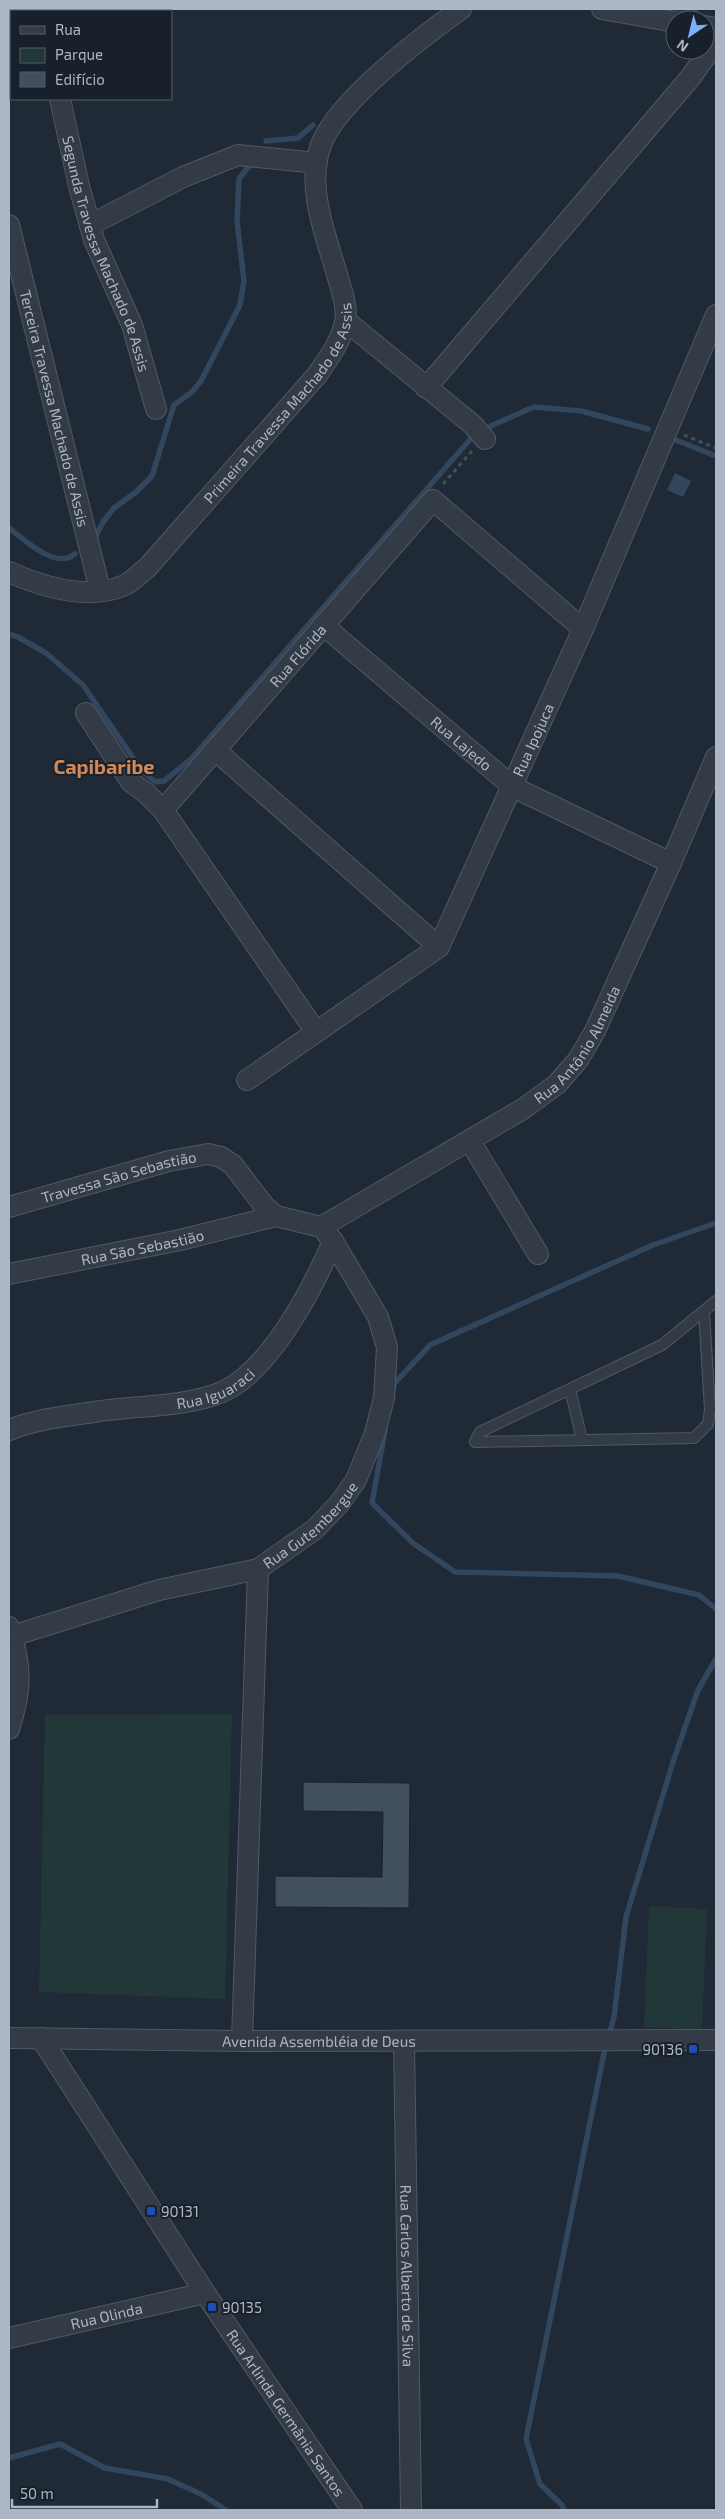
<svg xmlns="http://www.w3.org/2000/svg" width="725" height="2519" viewBox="0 0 725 2519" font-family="'Exo 2',sans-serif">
  <rect width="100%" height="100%" fill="#1f2a36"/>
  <path fill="#223738" d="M232,1714l-7,285 -186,-7 6,-277z
    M649,1906l58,3 -5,121 -58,-3z"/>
  <path fill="#32465e" d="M675,473l16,8 -8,16 -16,-7z"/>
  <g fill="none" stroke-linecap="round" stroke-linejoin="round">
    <path stroke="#32465e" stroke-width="5.5" d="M266,141l32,-3 15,-13
      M671,438l45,18
      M9,528c16,12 46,42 66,26
      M95,538l8,-16 11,-14 22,-16 16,-16 22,-71 18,-13 9,-11 39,-76 4,-24 -7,-60 2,-42 10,-13
      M9,634l9,3 28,16 37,32 59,86 13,11 9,-1 27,-22 283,-324 21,-11 39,-17 47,4 67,18
      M393,1391l1,-7 36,-39 223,-100 63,-22
      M385,1431l-13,72 41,40 42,29 163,4 81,19 17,14
      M9,2458l51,-14 45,24 63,11 33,15 25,16
      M564,2510l-2,-5 -22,-21 -14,-45 78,-386 10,-36 12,-100 47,-155 25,-72 18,-31"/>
  </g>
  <path fill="#424f5e" stroke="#1a222d" d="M303,1782l107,1 -1,125 -134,-1v-31l107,1 1,-65 -80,-1z"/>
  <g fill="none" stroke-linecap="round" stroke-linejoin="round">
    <g stroke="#505965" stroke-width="12">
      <path id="service" d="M704,1312l6,97 -2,15 -14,14 -219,4 5,-10 182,-87 54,-44
        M570,1389l12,51"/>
    </g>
    <g stroke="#505965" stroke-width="22">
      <g id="minor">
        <path d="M602,9l73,13"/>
        <path d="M89,11l3,-2"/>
        <path d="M684,20l2,-11"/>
        <path d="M705,26l11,2"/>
        <path d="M9,82l2,-2"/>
        <path id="s1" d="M60,99l19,87 15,54 38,85 24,84"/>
        <path id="s2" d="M9,225l91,365"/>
        <path d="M90,225l93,-48 55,-22 79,8"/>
        <path d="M346,321l127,104 12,14"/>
        <path d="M426,388l264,-310 26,-36"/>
        <path id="s3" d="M9,572c34,15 80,29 116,13 8,-4 15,-12 22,-17l170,-193c11,-16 24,-33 28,-53 3,-13 -3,-31 -7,-44 -11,-40 -33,-91 -17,-133 16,-44 102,-109 140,-136"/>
        <path id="s4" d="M323,625l190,162 158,76"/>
        <path d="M86,713l45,69 15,11 17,17 153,222"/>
        <path d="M215,750l224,197"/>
        <path id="s5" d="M163,810l270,-310 150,129"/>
        <path id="s6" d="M247,1080l192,-133 144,-318 133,-314"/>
        <path d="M470,1141l68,113"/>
        <path id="s7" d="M9,1207l160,-46 39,-7 13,3 12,8 32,42 11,9 45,11"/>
        <path id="s8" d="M321,1227l202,-118 34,-25 21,-24 17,-29 76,-168 45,-106"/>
        <path id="s9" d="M9,1274l171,-34 96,-24"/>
        <path id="s10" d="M9,1430c27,-11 57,-14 85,-18 42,-7 89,-4 128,-20 48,-21 91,-104 111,-151l-6,-7"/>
        <path d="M9,1627c13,40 13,62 0,102"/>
        <path id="s11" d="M12,1636l147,-46 99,-21 56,-39 25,-26 17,-24 19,-47 9,-35 3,-51 -9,-30 -45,-76"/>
        <path id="s12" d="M9,2038l233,3 474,-1"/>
        <path id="s13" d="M41,2038l164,255 147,217"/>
        <path d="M242,2041l16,-472"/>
        <path id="s14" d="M404,2041l7,469"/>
        <path id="s15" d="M9,2338l196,-45"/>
      </g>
    </g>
    <path stroke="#3e5354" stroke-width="3" stroke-dasharray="4 4" stroke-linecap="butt" d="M684,435l32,13
      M443,484l29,-33"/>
    <use href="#service" stroke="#323b46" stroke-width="10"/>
    <use href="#minor" stroke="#323b46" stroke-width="20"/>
  </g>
  <g fill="#1a4fb4" stroke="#18202b" stroke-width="2">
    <rect x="688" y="2044" width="10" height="10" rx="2.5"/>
    <rect x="146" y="2206" width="10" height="10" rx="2.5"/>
    <rect x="207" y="2302" width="10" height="10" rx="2.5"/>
  </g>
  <g text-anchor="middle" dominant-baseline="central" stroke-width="4" stroke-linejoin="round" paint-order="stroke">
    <g font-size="15" fill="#acb6c4" stroke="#18202b">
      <text stroke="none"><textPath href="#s1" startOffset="162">Segunda Travessa Machado de Assis</textPath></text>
      <text stroke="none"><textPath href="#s3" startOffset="361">Primeira Travessa Machado de Assis</textPath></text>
      <text stroke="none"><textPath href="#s2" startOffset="189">Terceira Travessa Machado de Assis</textPath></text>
      <text stroke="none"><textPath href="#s5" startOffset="205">Rua Flórida</textPath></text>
      <text stroke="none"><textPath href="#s6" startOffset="461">Rua Ipojuca</textPath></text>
      <text stroke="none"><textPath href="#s4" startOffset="182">Rua Lajedo</textPath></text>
      <text stroke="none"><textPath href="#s8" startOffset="320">Rua Antônio Almeida</textPath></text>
      <text stroke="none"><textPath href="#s7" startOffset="114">Travessa São Sebastião</textPath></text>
      <text stroke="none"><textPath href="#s9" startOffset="136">Rua São Sebastião</textPath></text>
      <text stroke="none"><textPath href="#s10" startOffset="212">Rua Iguaraci</textPath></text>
      <text stroke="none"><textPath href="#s11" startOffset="324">Rua Gutembergue</textPath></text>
      <text stroke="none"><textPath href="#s12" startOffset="310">Avenida Assembléia de Deus</textPath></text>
      <text stroke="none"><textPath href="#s14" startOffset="235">Rua Carlos Alberto de Silva</textPath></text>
      <text stroke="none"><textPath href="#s15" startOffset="100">Rua Olinda</textPath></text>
      <text stroke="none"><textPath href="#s13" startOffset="448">Rua Arlinda Germânia Santos</textPath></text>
    </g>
    <g font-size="15" fill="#acb6c4" stroke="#18202b" text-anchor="start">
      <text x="683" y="2049" text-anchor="end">90136</text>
      <text x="161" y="2211">90131</text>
      <text x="222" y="2307">90135</text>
    </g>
    <g font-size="20" font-weight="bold" fill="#d38857" stroke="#18202b">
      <text x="104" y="766">Capibaribe</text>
    </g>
  </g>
  <rect width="725" height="2519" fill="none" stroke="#acb6c4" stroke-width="20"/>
  <rect x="10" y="10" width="162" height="90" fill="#18202b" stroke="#535c68"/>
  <rect x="20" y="26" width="25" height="8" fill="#323b46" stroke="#535c68"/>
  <text x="55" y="35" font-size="15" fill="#acb6c4">Rua</text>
  <rect x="20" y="48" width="25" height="15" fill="#223738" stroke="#535c68"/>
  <text x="55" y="60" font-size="15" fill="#acb6c4">Parque</text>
  <rect x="20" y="72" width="25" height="15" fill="#424f5e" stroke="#535c68"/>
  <text x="55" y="85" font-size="15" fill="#acb6c4">Edifício</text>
  <g transform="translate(690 35) rotate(215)"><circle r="24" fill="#18202b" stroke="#535c68"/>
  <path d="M0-4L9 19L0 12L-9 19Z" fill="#7cb1f8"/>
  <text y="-8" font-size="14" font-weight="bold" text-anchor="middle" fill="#acb6c4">N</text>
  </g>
  <path d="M12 2499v8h145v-8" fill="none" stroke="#acb6c4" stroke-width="2.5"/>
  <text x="20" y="2499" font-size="15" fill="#acb6c4" stroke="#18202b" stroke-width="4" paint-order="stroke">50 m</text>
</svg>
